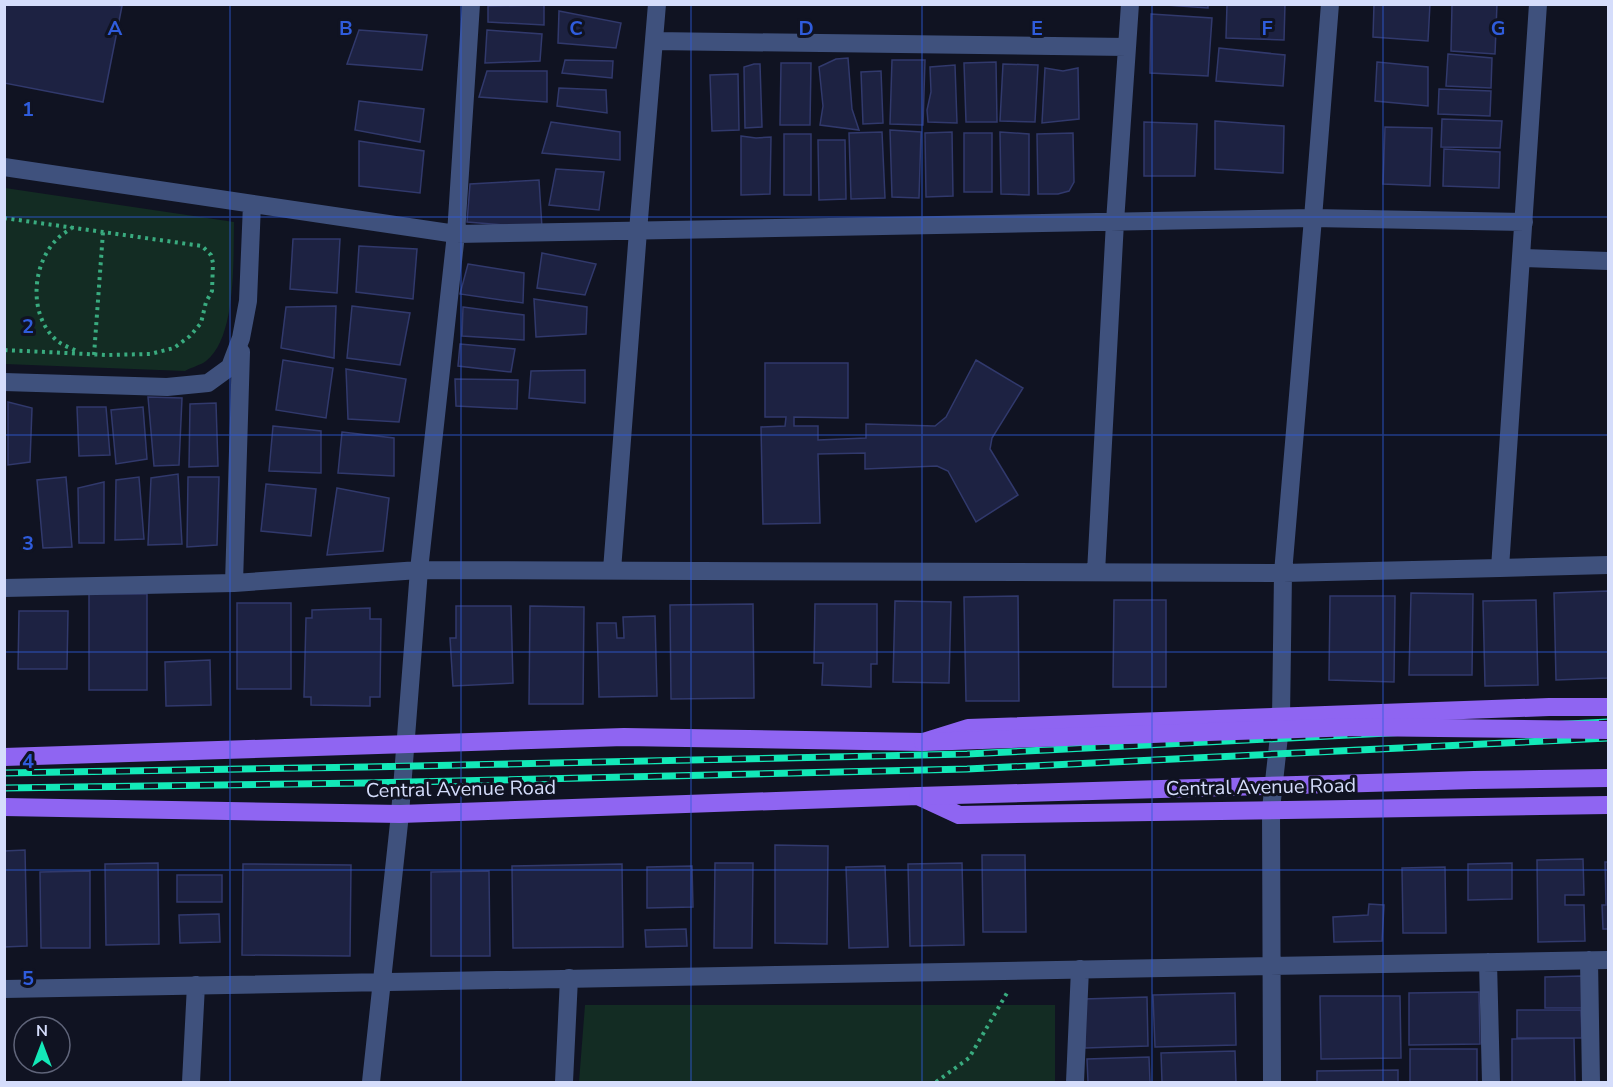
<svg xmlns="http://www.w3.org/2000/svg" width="1613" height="1087" viewBox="0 0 1613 1087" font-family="'Nunito Sans',sans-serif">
  <rect width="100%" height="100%" fill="#101322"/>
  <path fill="#132c23" d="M5,188l229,34c-1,36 3,115 -28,139 -5,4 -14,6 -21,10l-180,-7z
    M585,1005h470v77h-476z"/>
  <path fill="#1d2242" stroke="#31396c" stroke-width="1.5" d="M4,4h109l9,2 -19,96 -99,-19z
    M1151,4h57v4z
    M1227,4h58l-1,36 -58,-2z
    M1374,4h56l-2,37 -55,-4z
    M1452,4h45l-2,50 -44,-3z
    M544,5v20l-56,-3v-16z
    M559,11l62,12 -5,25 -58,-5z
    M1151,14l61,4 -4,58 -58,-3z
    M359,30l68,5 -5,35 -75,-6z
    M487,30l55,4 -2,27 -55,2z
    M1219,48l66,7 -2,31 -67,-5z
    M1448,54l44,4 -1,30 -45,-2z
    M848,58l4,51 7,21 -39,-5 3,-19 -4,-39 17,-8z
    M565,60l48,1 -1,17 -50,-5z
    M892,60h33l-2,65 -33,-1z
    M996,62l1,60h-31l-2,-59z
    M1377,62l51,5v39l-53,-5z
    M781,63h30l-1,62h-30z
    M754,64h6l2,63 -17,1 -1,-61z
    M1003,64l35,1 -3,57 -35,-1z
    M955,65l2,58 -29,-1 -1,-12 4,-18 -1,-25z
    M1045,68l18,3 15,-3 1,51 -37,4z
    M487,71h60v31l-68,-5z
    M881,71l2,52 -20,1 -2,-52z
    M738,74l1,56 -27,1 -2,-56z
    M559,88l47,2 1,23 -50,-7z
    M1439,89l52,2 -1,25 -52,-2z
    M359,101l65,8 -4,33 -65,-12z
    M1442,119l60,2 -2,27 -59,-1z
    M1215,121l69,5 -1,47 -68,-4z
    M551,122l69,10v28l-78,-7z
    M1144,122l53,2 -2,52h-51z
    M1385,127l47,1 -2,58 -47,-2z
    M890,130l31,2 -2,66 -27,-1z
    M882,132l3,66 -34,1 -2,-66z
    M952,132l1,64 -27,1 -1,-64z
    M1000,132l29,2v61l-28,-1z
    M964,133h28v59h-28z
    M1073,133l1,49 -5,9 -11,3h-20l-1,-60z
    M784,134h27v61h-27z
    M741,136l15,2 15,-1 -1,57 -29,1z
    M818,140h27l1,59 -27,1z
    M359,141l65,10 -4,42 -61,-7z
    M1444,149l56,3 -1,36 -56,-2z
    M556,169l48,3 -5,38 -50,-5z
    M539,180l3,48 -75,-6 3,-38z
    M293,239h47l-3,54 -47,-4z
    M359,246l58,3 -4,50 -57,-7z
    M542,253l54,11 -11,31 -48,-7z
    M468,264l56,9 -1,30 -63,-9z
    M534,299l53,8 -1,27 -50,3z
    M336,306l-2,52 -53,-10 5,-41z
    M352,306l58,7 -10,52 -53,-7z
    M463,307l61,8v25l-62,-4z
    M460,344l55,5 -4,23 -53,-6z
    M283,360l50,8 -7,50 -50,-8z
    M976,360l47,28 -31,50 -2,11 28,46 -42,27 -28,-51 -11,-5 -72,3v-16l-47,1 2,69 -57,1 -2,-97 24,-1 1,-9h-21v-54h83v55l-54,-1v9h24v14l48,-2v-14l69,2 11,-9z
    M346,369l60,10 -7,43 -51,-3z
    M585,370v33l-56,-5 2,-27z
    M455,379l63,1 -1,29 -61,-3z
    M148,397l34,1 -3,67 -25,1z
    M8,402l24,6 -2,54 -22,3z
    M216,403l2,63 -29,1 1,-63z
    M77,407h29l4,48 -31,1z
    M143,407l4,52 -31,5 -5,-54z
    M273,426l48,5v42l-52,-2z
    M342,432l52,6v38l-56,-3z
    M178,474l4,70 -34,1 3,-67z
    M66,477l6,70 -29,1 -6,-68z
    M139,477l5,62 -29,1 1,-60z
    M188,477h31l-2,68 -30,2z
    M104,482v61h-25l-1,-55z
    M266,484l50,5 -5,47 -50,-5z
    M337,488l52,10 -6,53 -56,4z
    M1608,591v87l-52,2 -2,-87z
    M1411,593l62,1 -1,81h-63z
    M89,594h58v96h-58z
    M1018,596l1,105h-53l-2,-104z
    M1330,596h65l-1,86 -65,-2z
    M1114,600h52v87h-53z
    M1536,600l2,85 -53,1 -2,-85z
    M895,601l56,1 -2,81 -56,-1z
    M237,603h54v86h-54z
    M753,604l1,94 -83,1 -1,-94z
    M815,604h62v60h-6v23l-49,-2 1,-22h-9z
    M456,606h55l2,77 -60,3 -3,-48h6z
    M530,606l54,1 -1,97h-54z
    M370,608v11h11l-1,78h-10v9l-59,-1v-8h-7l2,-79h6v-8z
    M19,611h49l-1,58h-49z
    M655,616l2,80 -58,1 -2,-74h19l1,15h7l-1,-21z
    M210,660l1,45 -45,1 -1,-44z
    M775,845l53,1 -1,98 -52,-1z
    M25,850l2,96 -23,1v-96z
    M982,855h43l1,77h-43z
    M1583,859l1,36h-19v10h19l1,36 -47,1 -1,-82z
    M1605,862h3v67h-5l-1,-24h4z
    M158,863l1,81 -53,1 -1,-81z
    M715,863h38l-1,85h-38z
    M962,863l2,82 -54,1 -2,-82z
    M1512,863v36l-44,1v-36z
    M243,864l108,1 -1,91 -108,-1z
    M622,864l1,83 -110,1 -1,-82z
    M692,866l1,41 -46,1v-41z
    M885,866l3,81 -39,1 -3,-81z
    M1445,867l1,66h-43l-1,-65z
    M90,871v77h-49l-1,-76z
    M489,871l1,85h-59v-84z
    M177,875h45v27h-45z
    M1369,904l15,1 -2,36 -48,1 -1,-25 35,-2z
    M219,914l1,28 -40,1 -1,-28z
    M686,929l1,17 -41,1 -1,-17z
    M1582,976l1,32h-38v-31z
    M1479,992l1,52 -71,1v-52z
    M1235,993l1,52 -81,2 -2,-52z
    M1320,996h80l1,62 -80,1z
    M1147,997l1,49 -63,2 -1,-49z
    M1517,1010h64l1,28h-65z
    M1574,1038l1,44h-63v-43z
    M1410,1049h67v33h-67z
    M1235,1051l1,31h-74l-1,-29z
    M1149,1057l1,25h-62l-1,-23z
    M1398,1070v12h-81v-11z"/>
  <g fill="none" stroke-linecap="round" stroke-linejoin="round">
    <path stroke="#39ab7f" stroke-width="4" stroke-dasharray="3 4.5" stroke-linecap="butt" d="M4,218l198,28 9,9 2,8 -1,28 -6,11 -5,21 -11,13 -16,12 -24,6 -43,1 -103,-5
      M73,227c-5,4 -11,7 -15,11 -26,25 -30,75 -3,101 6,6 16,9 24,13
      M94,355l9,-123
      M936,1082l33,-24 38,-65"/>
    <path stroke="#3f517d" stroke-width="18" d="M471,4l-15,230 857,-16 17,-214
      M654,41l473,6
      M4,167l452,67 -37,336 -19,244 -29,268
      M1521,258l87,3
      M4,382l163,5 41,-4 22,-16 11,-29 7,-37 4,-97
      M1500,568l108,-3
      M612,570l26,-339 19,-227
      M1096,572l19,-350 15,-218
      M234,583l7,-231
      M4,588l230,-5 185,-13 864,3 217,-5 38,-564
      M1589,960l2,122
      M1488,962l3,120
      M4,989l1604,-29
      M191,1082l5,-97
      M564,1082l5,-104
      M1075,1082l5,-113
      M1272,1082l-1,-273 10,-91 2,-145 30,-355 211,4"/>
    <path stroke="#8f65f2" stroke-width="18" d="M4,757l620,-20 299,5 45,-14 581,-21h59
      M4,807l396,7 518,-18 41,19 649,-10"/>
    <g stroke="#13e9b8" stroke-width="7">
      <path id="rail" d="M4,773l362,-6 601,-13 641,-32
        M4,788l362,-5 601,-14 641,-31"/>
    </g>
    <use href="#rail" stroke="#101322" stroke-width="4.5" stroke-dasharray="14" stroke-linecap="butt"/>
    <path stroke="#8f65f2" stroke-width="18" d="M923,742l431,-15 254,3
      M918,796l556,-16 134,-2"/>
  </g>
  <path fill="none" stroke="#2f5cdc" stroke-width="1.5" stroke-opacity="0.55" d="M230,4v1078M461,4v1078M691,4v1078M922,4v1078M1152,4v1078M1383,4v1078M4,217h1604M4,435h1604M4,652h1604M4,870h1604"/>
  <g text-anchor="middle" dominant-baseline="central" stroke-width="6" stroke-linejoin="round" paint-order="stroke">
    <g font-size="20" fill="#d5ddfb" stroke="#101322">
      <text transform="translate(1261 787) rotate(-1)">Central Avenue Road</text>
      <text transform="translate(461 789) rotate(-1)">Central Avenue Road</text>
    </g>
  </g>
  <g font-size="20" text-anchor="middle" font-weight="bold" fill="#2f5cdc" stroke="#101322" stroke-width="6" stroke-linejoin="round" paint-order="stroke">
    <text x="115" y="35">A</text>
    <text x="346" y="35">B</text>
    <text x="576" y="35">C</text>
    <text x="806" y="35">D</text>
    <text x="1037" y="35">E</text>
    <text x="1267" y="35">F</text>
    <text x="1498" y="35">G</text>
    <text x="28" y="116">1</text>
    <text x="28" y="333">2</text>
    <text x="28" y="550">3</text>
    <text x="28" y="768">4</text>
    <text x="28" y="985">5</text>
  </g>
  <rect width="1613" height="1087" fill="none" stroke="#d5ddfb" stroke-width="12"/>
  <g transform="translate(42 1045)"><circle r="28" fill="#101322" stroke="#5f6479" stroke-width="1.5"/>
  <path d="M0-4.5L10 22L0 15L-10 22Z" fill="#13e9b8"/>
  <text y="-9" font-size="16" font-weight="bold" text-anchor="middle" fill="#d5ddfb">N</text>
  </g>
</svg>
